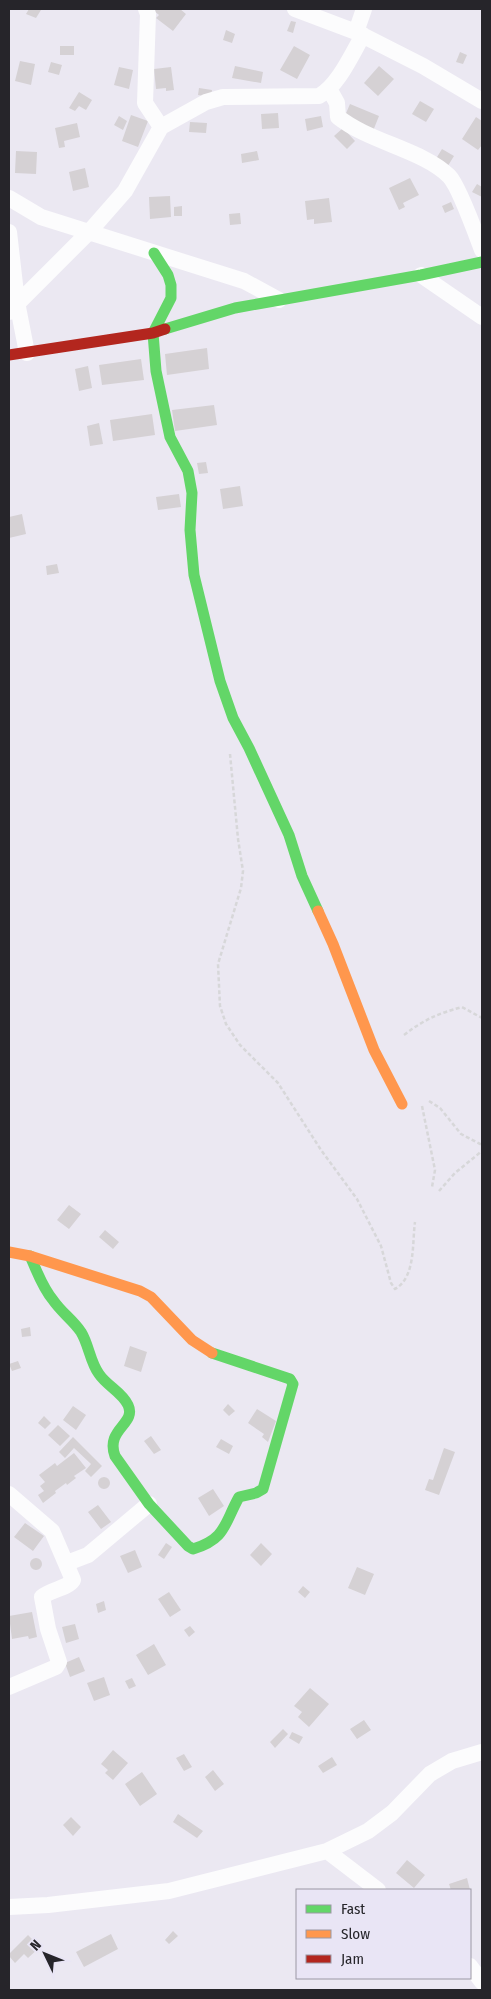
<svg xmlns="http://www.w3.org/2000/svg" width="491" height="1999" viewBox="0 0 491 1999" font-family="'Fira Sans Condensed',sans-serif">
  <rect width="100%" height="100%" fill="#ebe8f2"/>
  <path fill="#d5d1d4" d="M29,9l12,1 -5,8 -10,-4z
    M154,9h26l6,5 -13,17 -17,-13 3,-3 -6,-5z
    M291,21l5,1 -3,11 -6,-2z
    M226,30l9,4 -3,9 -9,-3z
    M60,46h14v9h-14z
    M294,46l16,9 -13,24 -17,-9z
    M460,52l7,3 -4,9 -7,-2z
    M20,61l15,3 -4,21 -16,-4z
    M51,62l11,3 -3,10 -11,-3z
    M235,66l28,6 -2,11 -29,-5z
    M379,66l15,13 -16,17 -14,-13z
    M119,67l14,3 -4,19 -15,-4z
    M171,67l3,23 -8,1v-3l-10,1 -2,-20z
    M199,88l13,2 -1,7 -13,-2z
    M79,92l13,8 -6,10 -7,-4 -4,5 -6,-3z
    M420,101l14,8 -8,13 -14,-8z
    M350,104l29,12 -6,15 -29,-13z
    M278,113l1,15 -17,1 -1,-15z
    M131,115l17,6 -10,26 -16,-6z
    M119,116l8,5 -4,9 -9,-5z
    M321,116l2,11 -16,4 -2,-12z
    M476,117l6,4v24l-4,5 -16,-11z
    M190,122l17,1 -1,10 -17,-1z
    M77,123l3,14 -16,4 1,6 -6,1 -4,-20z
    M343,128l12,13 -8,8 -13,-13z
    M442,149l12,7 -8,13 -12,-7z
    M16,151l21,1 -1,22 -21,-1z
    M257,151l2,9 -17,3 -1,-9z
    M85,168l4,19 -16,4 -4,-19z
    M410,178l9,17 -16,8 2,4 -6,3 -10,-22z
    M477,184l5,3v10l-10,-5z
    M170,196l1,21 -21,2 -1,-22z
    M329,198l3,24 -18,2v-5l-7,1 -2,-19z
    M451,202l3,7 -9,4 -3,-7z
    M182,206v10h-8v-9z
    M240,213l1,11 -11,1 -1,-11z
    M207,348l2,21 -42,6 -2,-21z
    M141,359l3,21 -42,5 -3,-20z
    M88,366l4,22 -13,3 -4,-22z
    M214,405l3,20 -42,6 -3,-21z
    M152,414l3,21 -42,6 -3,-21z
    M99,423l4,21 -13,2 -3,-20z
    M206,462l2,11 -9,1 -2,-11z
    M240,486l3,20 -20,3 -3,-20z
    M179,494l2,13 -23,3 -2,-13z
    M22,514l4,20 -17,4v-21z
    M57,564l2,9 -12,2 -1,-9z
    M69,1205l12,9 -12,15 -12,-9z
    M105,1230l14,12 -6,7 -14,-12z
    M30,1327l1,9 -9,1 -1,-8z
    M130,1346l17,6 -6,20 -17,-6z
    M18,1361l3,7 -9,3 -3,-7z
    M228,1404l7,7 -6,5 -6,-6z
    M73,1406l13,9 -10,15 -13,-10z
    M257,1409l19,12 -8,21 -6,-5 2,-3 -16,-11z
    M44,1416l7,7 -6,6 -7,-6z
    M58,1425l12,11 -10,10 -12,-11z
    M151,1436l10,14 -7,4 -10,-13z
    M73,1437l29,29 -11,11 -6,-6 6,-7 -17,-16 -9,10 -6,-6z
    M221,1439l12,7 -4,8 -13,-7z
    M444,1448l11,4 -16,43 -14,-5 4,-11 4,1z
    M74,1453l12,15 -12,8 2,2 -9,7 -1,-2 -11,8 1,2 -13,10 -5,-8 6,-4 -4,-5 5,-4 -6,-7 16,-12 2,3z
    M98 1483a6 6 0 1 1 12 0a6 6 0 1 1-12 0Z
    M213,1489l11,17 -15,10 -11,-18z
    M98,1505l13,17 -10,7 -13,-17z
    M25,1523l19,13 -11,15 -19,-14z
    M166,1543l6,4 -8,12 -6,-4z
    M261,1543l11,11 -11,12 -11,-11z
    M135,1550l7,17 -14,6 -8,-17z
    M30 1564a6 6 0 1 1 12 0a6 6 0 1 1-12 0Z
    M357,1567l17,7 -9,21 -17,-7z
    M303,1586l7,6 -5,6 -7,-6z
    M169,1592l12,18 -11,7 -12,-18z
    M104,1601l2,9 -8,3 -2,-9z
    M32,1612l5,25 -8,2 -1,-3 -16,3 -3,-23z
    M75,1624l4,15 -13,4 -4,-16z
    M190,1626l5,6 -6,5 -5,-7z
    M154,1644l12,21 -18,10 -12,-20z
    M79,1657l6,14 -15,6 -5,-14z
    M104,1677l6,18 -16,6 -7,-18z
    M132,1678l4,8 -7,3 -4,-8z
    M310,1688l19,16 -20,23 -11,-10 4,-5 -8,-6z
    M364,1720l7,10 -14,9 -7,-10z
    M283,1729l5,5 -13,14 -5,-6z
    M292,1732l11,5 -4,7 -10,-6z
    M113,1750l15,13 -15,17 -8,-7 3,-3 -7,-6z
    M184,1754l8,13 -8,4 -8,-13z
    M332,1757l5,8 -14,8 -5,-7z
    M213,1770l11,14 -9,7 -10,-14z
    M142,1772l15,22 -17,12 -15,-22z
    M178,1814l25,17 -6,7 -24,-16z
    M71,1817l10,10 -8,9 -10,-11z
    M407,1860l18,15 -11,13 -18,-15z
    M467,1878l3,12h-19l-2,-6z
    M173,1931l5,5 -9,8 -4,-4z
    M111,1934l7,15 -34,18 -8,-15z
    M28,1935l12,12 -12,11 -4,-4 -9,9 -6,-7v-2z"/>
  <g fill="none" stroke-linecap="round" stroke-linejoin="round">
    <path stroke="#d7d7d9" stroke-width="2.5" stroke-dasharray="4 2.5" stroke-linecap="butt" d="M230,754l8,85 5,32 -2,17 -23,76 2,42 6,18 14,21 38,38 43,67 36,49 24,47 10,37 4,6c21,-12 17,-46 20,-67
      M404,1035c21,-16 33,-21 58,-28l20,11
      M429,1101l11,7 21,26 21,11
      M422,1106l13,64 -3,17
      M439,1191l16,-18 27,-22"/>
    <path stroke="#fcfcfd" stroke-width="16" d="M146,9l2,5 -3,89 16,24
      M295,9l61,23 67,34 59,35
      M356,32l8,-23
      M327,92l5,2 5,9 1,14c31,25 85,33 111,59 10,10 27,58 33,74
      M9,198l32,19 203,64 35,19
      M9,232l8,70 10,51
      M421,275l61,42
      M9,312l80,-80 36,-41 36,-64 45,-25 17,-5 96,-1c19,-10 33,-42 44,-61
      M9,1494l43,37 21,49c-6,9 -22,9 -31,17l6,32 11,33 -3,5 -47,20
      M67,1563l21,-8 61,-51
      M327,1851l51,39
      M9,1907l39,-2 121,-14 158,-40 41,-20 24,-18 38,-39 22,-13 30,-9
      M470,1966l12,16"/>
    <path stroke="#63d668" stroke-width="11" d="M154,253l14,22 3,10v13l-18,35 3,38 14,66 18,34 4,22 -2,37 4,45 26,106 13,37 16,30 40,87 13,41 16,35
      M165,329l70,-21 186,-33 61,-13
      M30,1256c7,15 12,31 23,44 8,12 20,20 28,32 8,13 9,30 18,42 8,12 23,18 29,31 9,19 -23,24 -13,51l34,48 39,42 5,3c33,-10 31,-25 46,-52l17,-4 7,-4 30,-105 -3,-5 -78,-26"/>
    <path stroke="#ff974d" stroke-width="11" d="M318,911l15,33 41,106 28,54
      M9,1252l21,4 110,35 11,6 41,43 20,13"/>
    <path stroke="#b3261e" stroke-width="11" d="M9,355l144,-22 12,-4"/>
  </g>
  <rect width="491" height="1999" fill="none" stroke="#26252a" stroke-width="20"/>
  <rect x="296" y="1889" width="175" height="90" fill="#e9e5f5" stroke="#9b98a4"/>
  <rect x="306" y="1905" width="25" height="8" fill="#63d668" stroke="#9b98a4"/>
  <text x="341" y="1914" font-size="15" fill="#26252a">Fast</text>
  <rect x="306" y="1930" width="25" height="8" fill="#ff974d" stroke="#9b98a4"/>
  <text x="341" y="1939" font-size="15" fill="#26252a">Slow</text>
  <rect x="306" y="1955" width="25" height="8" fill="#b3261e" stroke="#9b98a4"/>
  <text x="341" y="1964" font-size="15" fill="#26252a">Jam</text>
  <g transform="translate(45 1954) rotate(313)" stroke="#e9e5f5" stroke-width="4" paint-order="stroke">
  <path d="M0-4L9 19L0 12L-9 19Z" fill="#26252a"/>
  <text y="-8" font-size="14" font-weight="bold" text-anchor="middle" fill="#26252a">N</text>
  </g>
</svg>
